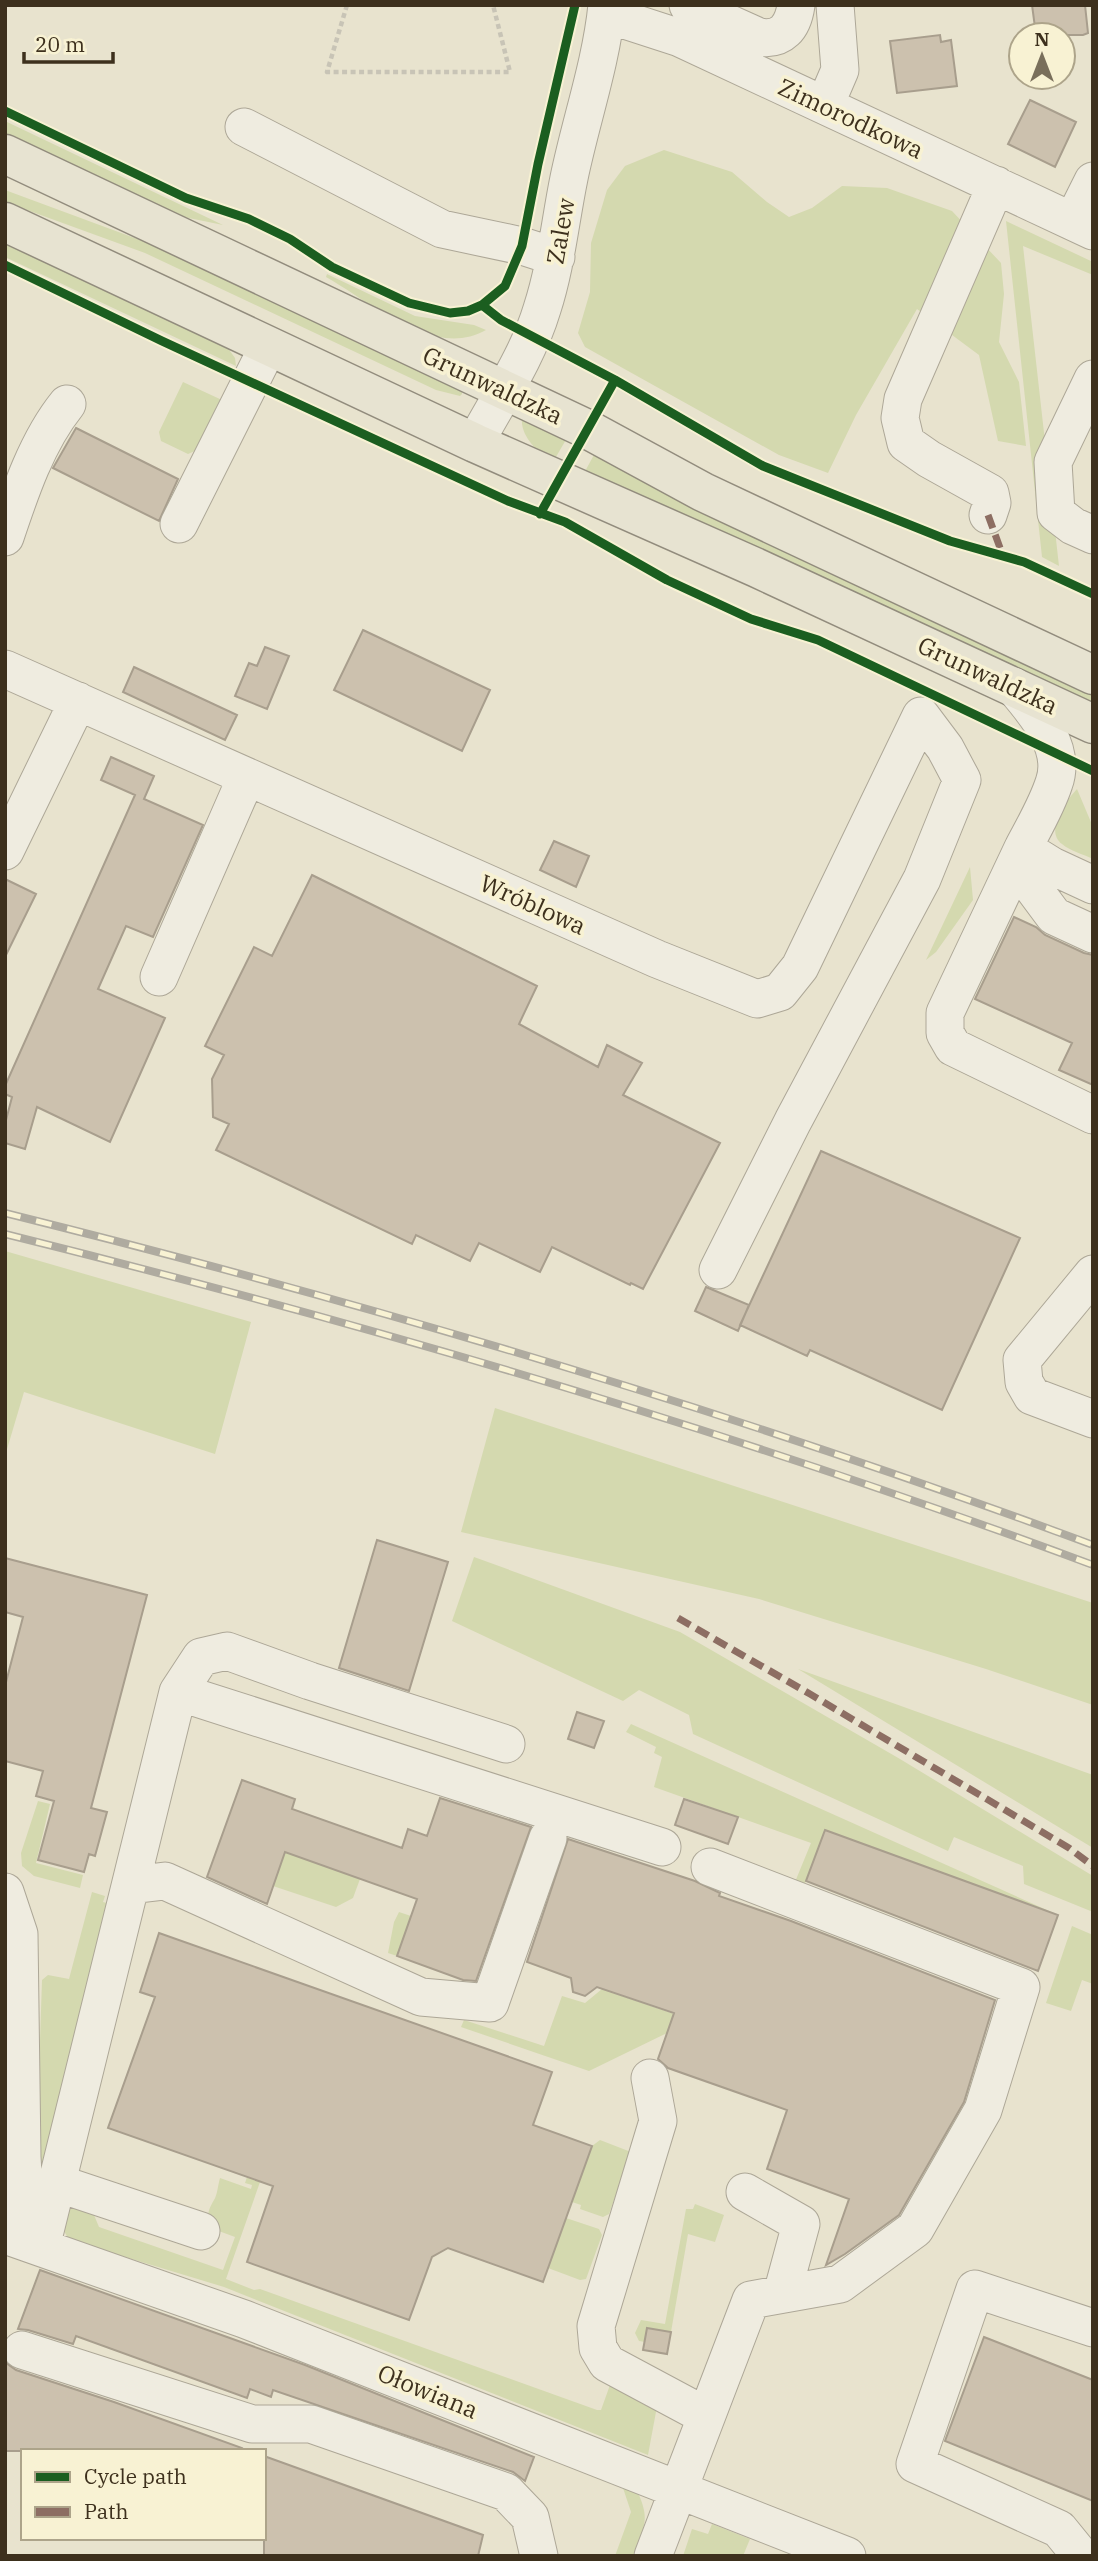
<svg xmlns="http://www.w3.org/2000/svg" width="1098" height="2561" viewBox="0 0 1098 2561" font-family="'IBM Plex Serif',serif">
  <rect width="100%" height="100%" fill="#e8e3ce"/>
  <path fill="#d4d9af" d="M5,121l218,104 -49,-10 -17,-7 -152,-73z
    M664,150l68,22 35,30 22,15 23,-9 30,-22 45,2 65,23 49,52 3,31 -5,48 20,40 7,64 -28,-5 -19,-86 -62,-46 -61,106 -28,58 -49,-18 -194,-108 -7,-14 12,-41 1,-49 16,-53 18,-24z
    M5,190l154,57 303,143v4l-2,2 -24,-6 -291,-137 -140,-51z
    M1006,221l87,41v13l-70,-29 36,320 -17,-9z
    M5,241l220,103 10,14 1,8 -231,-109z
    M327,274l88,42 59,9 12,5c-53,30 -115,-28 -160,-53z
    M183,382l39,18 -25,50 -9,4 -27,-13 -2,-9z
    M522,418l45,20 -14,24c-15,-9 -33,-26 -31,-44z
    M595,453l498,240v12l-510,-230z
    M1077,789l16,38v32c-10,-5 -23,-8 -31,-15 -18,-14 4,-43 15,-55z
    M970,867l3,33 -37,52 -10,8z
    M5,1251l246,71 -36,132 -191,-62 -19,64z
    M495,1408l598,195v102l-107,-36 -227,-70 -298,-67z
    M474,1557l206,75 220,127 193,117v36l-69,-28 -1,-18 -69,-29 -6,14 -255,-117 -4,-19 -50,-25 -16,11 -171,-80z
    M798,1669l295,106v73z
    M631,1724l427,191 -233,-85 -21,56 -9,-4 16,-39 -157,-56 8,-30 -8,-4 2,-6 -30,-15z
    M38,1801l12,3 -14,59 47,12 -3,13 -46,-12 -12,-10 -1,-13z
    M278,1849l82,30 -7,19 -17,9 -63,-21z
    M92,1892l13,4 -2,6 11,3 -69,277 -9,-20 6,-182 6,-5 21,4z
    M399,1912l12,4 -14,40 -9,-3 6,-31z
    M1072,1926l21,9v49l-11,-4 -11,31 -25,-8z
    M602,1989l72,25 -7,19 -78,38 -128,-44 3,-7 80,26 18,-50 23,7z
    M600,2140l31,12 -22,62 -6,3 -23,-8 1,-4 -9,-3 20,-56z
    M247,2177l13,5 -34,97 28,11 6,-1 337,121h4l9,-25 48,16 -10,54 -424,-168 -155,-47 -6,-11 5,-27 21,1 10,24 124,43 12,-33 -27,-10c-1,-12 0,-17 6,-27 3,-4 4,-15 6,-22l31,11 1,-4 -7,-2z
    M695,2204l29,11 -9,27 -27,-8 -17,98 -24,-4 -2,14 -6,-1 -4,-8 6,-13 24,4 21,-115h7z
    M566,2218l33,11 3,6 -16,44 -6,1 -32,-12z
    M622,2485l16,8c13,28 5,35 -5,63h-18l16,-44z
    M712,2524l38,15 -7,17h-60l9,-27 16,5z"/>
  <path fill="#ccc1ae" stroke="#a89e8d" stroke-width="2" d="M1032,5h53l3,28 -5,2h-47z
    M940,35l1,7 10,-2 6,46 -60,7 -7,-52z
    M1030,100l46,22 -21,45 -47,-23z
    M76,428l102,51 -19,42 -106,-53z
    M363,630l127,60 -28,61 -128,-61z
    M265,647l24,9 -22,53 -32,-13 14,-33 8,3z
    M134,667l103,48 -12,25 -102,-48z
    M111,757l43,19 -10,23 59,26 -50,112 -27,-11 -28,63 67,29 -55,124 -73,-35 -12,42 -20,-6v-19l7,-27 -7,-3v-8l130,-291 -34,-15z
    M554,841l35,15 -13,31 -36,-17z
    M312,875l225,111 -18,38 79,43 9,-22 35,18 -19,32 97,48 -77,146 -12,-6 -1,2 -78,-38 -12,25 -61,-29 -9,18 -54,-26 -4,9 -196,-94 13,-26 -16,-7 -1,-38 12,-24 -19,-9 49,-99 18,9z
    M5,879l31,15 -31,63z
    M1014,917l22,10 9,8 39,18 9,2v130l-34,-15 13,-27 -97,-44z
    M821,1151l199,87 -78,172 -132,-60 -3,6 -67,-31z
    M706,1287l43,18 -11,26 -43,-20z
    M377,1540l71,22 -39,129 -70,-23z
    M5,1558l142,37 -56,213 16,4 -12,44 -6,-2 -5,18 -46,-12 16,-59 -18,-5 7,-25 -38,-10v-75l18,-69 -18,-5z
    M577,1712l27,9 -10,27 -26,-9z
    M242,1780l53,19 -3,10 110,39 6,-19 19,7 13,-38 91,29 -55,154 -13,-1 -66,-24 20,-57 -132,-47 -18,52 -60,-27z
    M684,1799l54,18 -10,27 -53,-19z
    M825,1830l233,85 -20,56 -232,-90z
    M568,1839l127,42 25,12 -1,3 72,25 204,79 -31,102 -65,113 -54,39 -19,11 23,-66 -82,-30 20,-59 -119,-42 -10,-9 16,-46 -77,-26 -12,9 -12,-4 -2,-14 -44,-16z
    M159,1933l393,139 -19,53 59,21 -49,136 -95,-34 -16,9 -23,63 -162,-58 26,-76 -165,-58 47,-131 -15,-5z
    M40,2270l265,95 229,92 -9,24 -12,-9 -240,-82 -2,7 -21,-8 -3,9 -171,-62 -3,8 -45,-14 -10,-1z
    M647,2328l24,4 -4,22 -24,-4z
    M984,2337l109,43v121l-148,-60z
    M6,2363l10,7 98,32 128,46 -1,3h-236z
    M264,2456l219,79 -5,21h-214z"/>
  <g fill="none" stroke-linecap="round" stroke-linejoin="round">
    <g stroke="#ada797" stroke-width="39">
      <path id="minor" d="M688,5l71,32c23,4 34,-10 37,-32
        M606,14l74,24 413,193
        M825,105l15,-35 -5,-65
        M244,127l198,102 80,17 34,11
        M1073,221l20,-40
        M1093,379l-40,83 3,51 17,13 20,9
        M475,443c23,-43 53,-87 67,-134 14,-43 18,-87 27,-131 12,-58 32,-114 38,-173
        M988,515l4,-12 -2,-10 -61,-34 -23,-16 -6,-25 3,-19 93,-214
        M179,524l89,-177
        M5,537c15,-45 32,-96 62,-133
        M5,669l652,290 100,40 23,-7 20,-25 121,-251 24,32 17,32 -40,99 -129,242 -75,149
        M1013,686c21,25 54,61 41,97 -7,22 -20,44 -31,65l29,18 41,19
        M1023,848l-78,165v20l8,14 140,68
        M1023,848l8,37 23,31 39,18
        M5,851l73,-150
        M159,977l87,-199
        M1093,1274l-71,86 2,22 8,14 61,23
        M178,1692l23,-35 26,-6 83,30 196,63
        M131,1885l34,-4 256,116 69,6 58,-165
        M5,1892l14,42 3,223 5,85
        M650,2078l8,43 -62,205 2,22 9,15 99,53
        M57,2183l144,48
        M745,2192l56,32 -19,70
        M5,2235l239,84 603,237
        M41,2247l137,-555 484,155
        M22,2350l230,74h59l195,68 24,25 9,39
        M653,2556l98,-256 89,-16 75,-55 68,-119 38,-123 -311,-120
        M1081,2556l-22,-27 -144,-65 60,-175 118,39"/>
    </g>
    <g stroke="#928c7d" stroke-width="41">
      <path id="major" d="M5,154l582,275 116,63 390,183
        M5,222l470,221 282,125 336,156"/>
    </g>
    <path stroke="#c8c4b6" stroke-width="4.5" stroke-dasharray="5 3.5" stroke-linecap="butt" d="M347,5l-20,67h183l-17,-67"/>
    <use href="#minor" stroke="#efece0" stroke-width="37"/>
    <use href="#major" stroke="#e7e3d1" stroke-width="38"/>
    <g stroke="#afaba0" stroke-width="8">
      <path id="rail" d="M5,1213c368,91 732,200 1088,332
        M5,1234c368,91 733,199 1088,331"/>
    </g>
    <use href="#rail" stroke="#f8f2d3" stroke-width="5" stroke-dasharray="16" stroke-linecap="butt"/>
    <path stroke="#8d6e63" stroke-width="7" stroke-dasharray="14 7" stroke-linecap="butt" d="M988,515l15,41
      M678,1618l132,76 259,154 24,18"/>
    <g stroke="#f8f2d3" stroke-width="13">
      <path id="cycleway" d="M5,111l181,87 63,21 41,20 42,28 77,36 41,10 18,-2 14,-6
        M5,265l157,76 346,160 57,21 102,58 84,39 67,21 275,131
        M615,380l148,86 187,75 74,21 69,32
        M540,514l75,-134 -114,-60 -19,-15 23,-19 17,-40 16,-82 37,-159"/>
    </g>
    <use href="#cycleway" stroke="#1b5e20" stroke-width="9"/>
  </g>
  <g text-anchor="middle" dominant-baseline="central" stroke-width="7" stroke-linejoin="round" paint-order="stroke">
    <g font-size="24" fill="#3d301d" stroke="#f8f2d3">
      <text transform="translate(851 118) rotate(25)">Zimorodkowa</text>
      <text transform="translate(560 231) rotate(-80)">Zalew</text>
      <text transform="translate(493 385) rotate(25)">Grunwaldzka</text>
      <text transform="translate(988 675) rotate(25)">Grunwaldzka</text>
      <text transform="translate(533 904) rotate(24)">Wróblowa</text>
      <text transform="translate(428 2391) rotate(22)">Ołowiana</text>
    </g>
  </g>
  <rect width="1098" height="2561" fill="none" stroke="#3d301d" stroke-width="14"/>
  <rect x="21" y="2449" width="245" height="91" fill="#f8f2d3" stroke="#ada48a" stroke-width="2"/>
  <rect x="35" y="2472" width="35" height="10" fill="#1b5e20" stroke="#ada48a" stroke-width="2"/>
  <text x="84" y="2484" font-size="21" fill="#3d301d">Cycle path</text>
  <rect x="35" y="2507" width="35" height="10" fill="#8d6e63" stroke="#ada48a" stroke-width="2"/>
  <text x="84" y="2519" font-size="21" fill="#3d301d">Path</text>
  <g transform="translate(1042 56)"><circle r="33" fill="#f8f2d3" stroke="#ada48a" stroke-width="2"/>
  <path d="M0-5L12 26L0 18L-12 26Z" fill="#796f5b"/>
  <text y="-10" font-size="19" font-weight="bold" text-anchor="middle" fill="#3d301d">N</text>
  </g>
  <path d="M24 52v10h89v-10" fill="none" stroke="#3d301d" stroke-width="3.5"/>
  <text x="35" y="52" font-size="21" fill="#3d301d" stroke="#f8f2d3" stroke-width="5" paint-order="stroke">20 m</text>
</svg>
